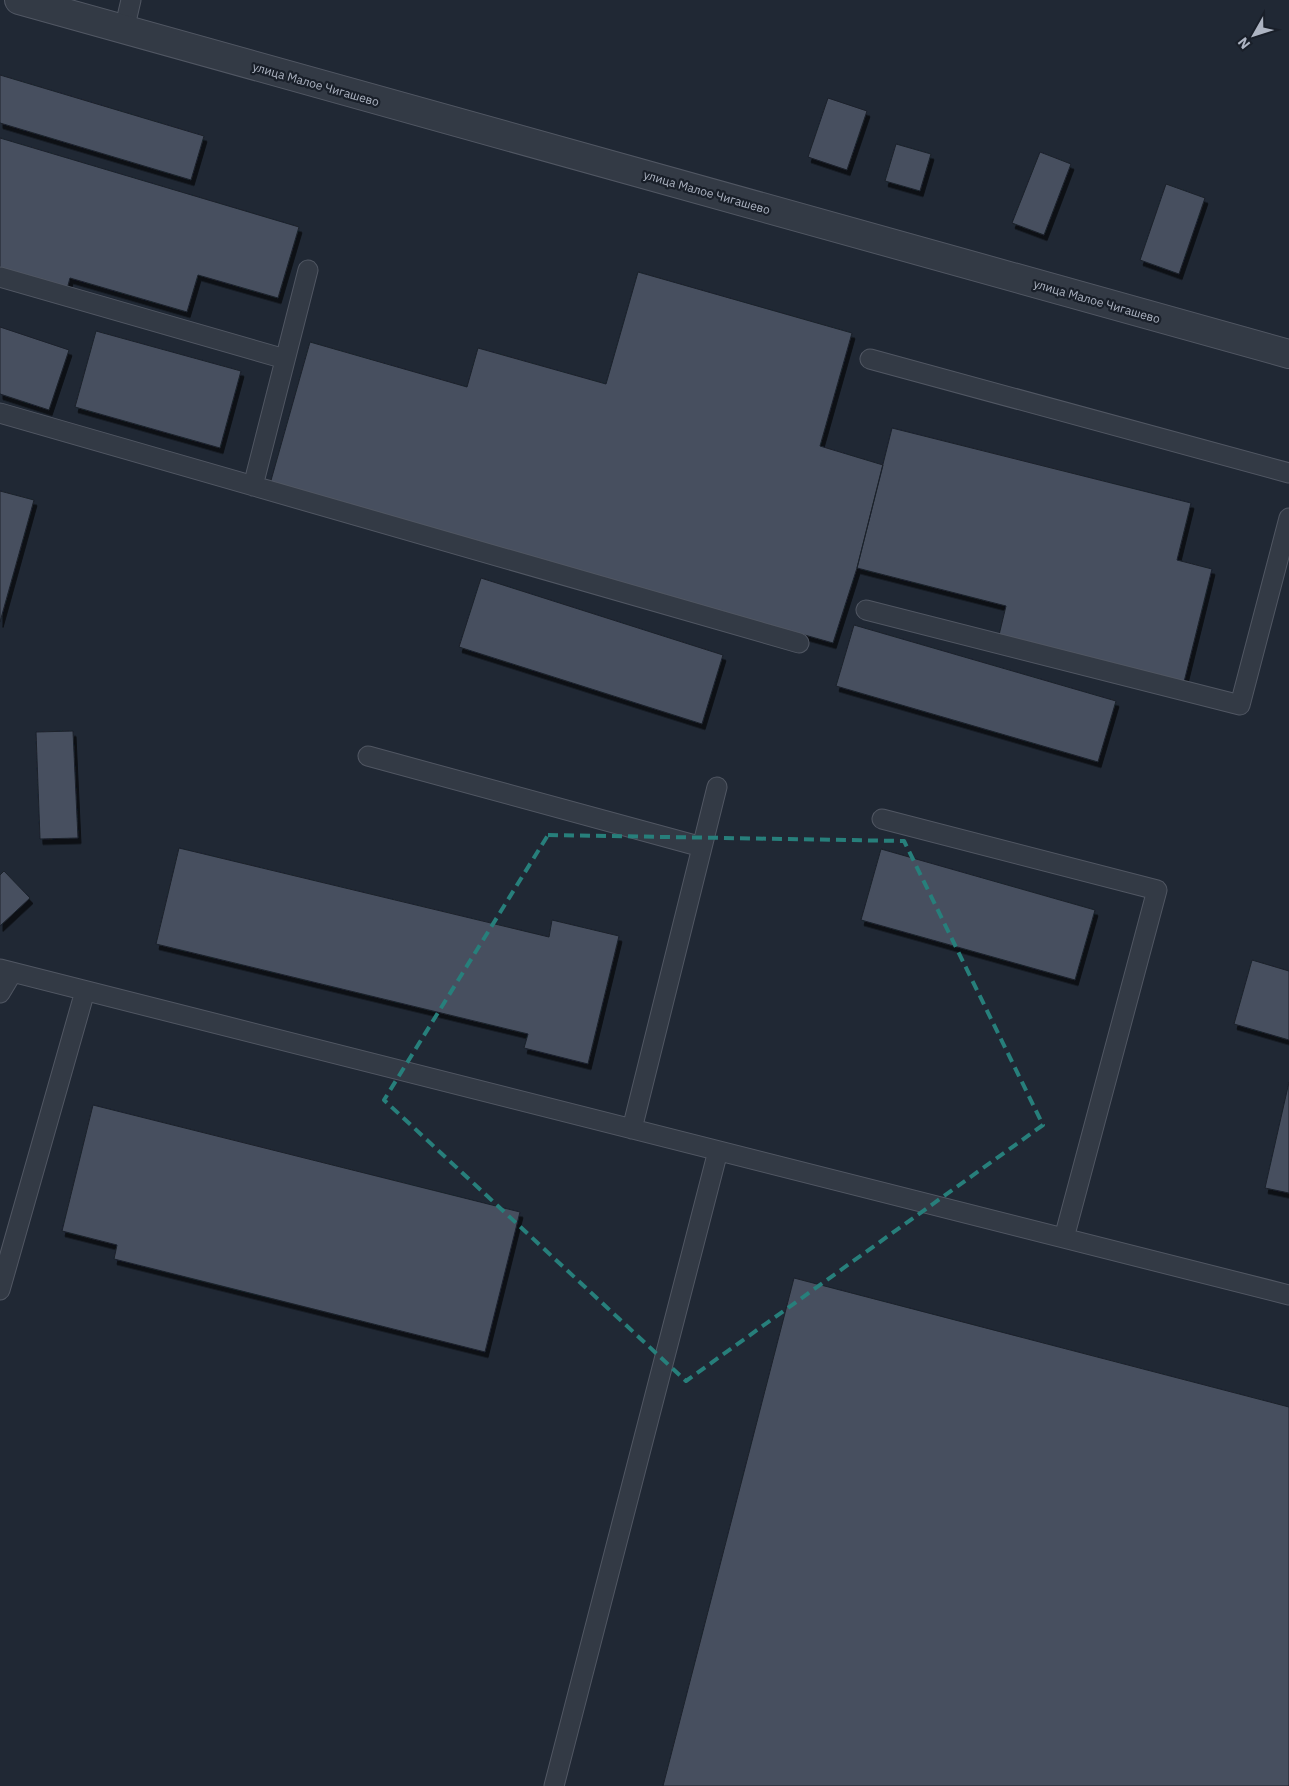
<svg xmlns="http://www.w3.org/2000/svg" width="1289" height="1786" viewBox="0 0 1289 1786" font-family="'IBM Plex Sans',sans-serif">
  <defs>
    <filter id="shadow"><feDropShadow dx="3" dy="5.5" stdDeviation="0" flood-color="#0009"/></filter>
  </defs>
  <rect width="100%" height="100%" fill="#202834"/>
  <path fill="#464f5e" stroke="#1b212b" filter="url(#shadow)" d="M0,75l204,61 -13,44 -191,-57z
    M828,98l39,13 -20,59 -39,-13z
    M0,138l299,89 -21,71 -80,-23 -11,37 -117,-34 -3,11 -67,-19z
    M896,144l35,10 -11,37 -35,-10z
    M1040,152l31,12 -27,71 -32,-12z
    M1166,184l39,14 -26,76 -39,-14z
    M638,272l214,61 -32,113 63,19 -26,103 -24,75 -563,-159 40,-142 157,45 11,-39 128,36z
    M0,327l69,23 -20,60 -49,-16z
    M96,331l145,40 -21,77 -145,-41z
    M892,428l299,75 -14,57 35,9 -28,113 -185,-47 7,-29 -149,-38z
    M0,491l34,9 -34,122z
    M481,578l242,77 -21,69 -243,-77z
    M854,625l262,76 -18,61 -262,-76z
    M73,731l5,107 -38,1 -4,-107z
    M179,848l370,89 3,-17 67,16 -31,128 -64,-16 4,-14 -372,-90z
    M881,849l214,61 -20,70 -214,-60z
    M4,871l26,27 -30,28v-51z
    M1252,960l37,11v69l-55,-16z
    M1289,1082v111l-24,-5z
    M93,1105l427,107 -35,140 -371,-93 3,-14 -55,-14z
    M794,1278l495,129v379h-626z"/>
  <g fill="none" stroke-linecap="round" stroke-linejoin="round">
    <g stroke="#515763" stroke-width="21">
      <path id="lane" d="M124,30l7,-30
        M0,277l285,82
        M870,359l419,114
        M0,413l799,230
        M253,486l55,-216
        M866,610l374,95 49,-187
        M368,756l334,91
        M882,819l275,71 -93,348
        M0,969l1289,326
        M0,993l12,-20
        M632,1129l85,-342
        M0,1290l85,-299
        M554,1786l164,-635"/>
    </g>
    <g stroke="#515763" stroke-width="30">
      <path id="street" d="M19,0l1270,354"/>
    </g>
    <use href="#lane" stroke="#333a45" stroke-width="19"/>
    <use href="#street" stroke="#333a45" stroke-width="28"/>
  </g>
  <path fill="none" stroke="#277f7b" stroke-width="4" stroke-dasharray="10 6" stroke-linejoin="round" d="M548,835l356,6 139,284 -357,256 -302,-281z"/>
  <g text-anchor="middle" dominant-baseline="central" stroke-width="4.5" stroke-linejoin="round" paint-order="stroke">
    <g font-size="12" fill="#adb4c2" stroke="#191f29">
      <text transform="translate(316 84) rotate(16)">улица Малое Чигашево</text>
      <text transform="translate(707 192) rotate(16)">улица Малое Чигашево</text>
      <text transform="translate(1097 301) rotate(16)">улица Малое Чигашево</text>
    </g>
  </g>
  <g transform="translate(1254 35) rotate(231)" stroke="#191f29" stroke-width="4" paint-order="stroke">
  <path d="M0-4L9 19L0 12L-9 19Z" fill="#adb4c2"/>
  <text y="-8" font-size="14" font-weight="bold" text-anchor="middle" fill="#adb4c2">N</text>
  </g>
</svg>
